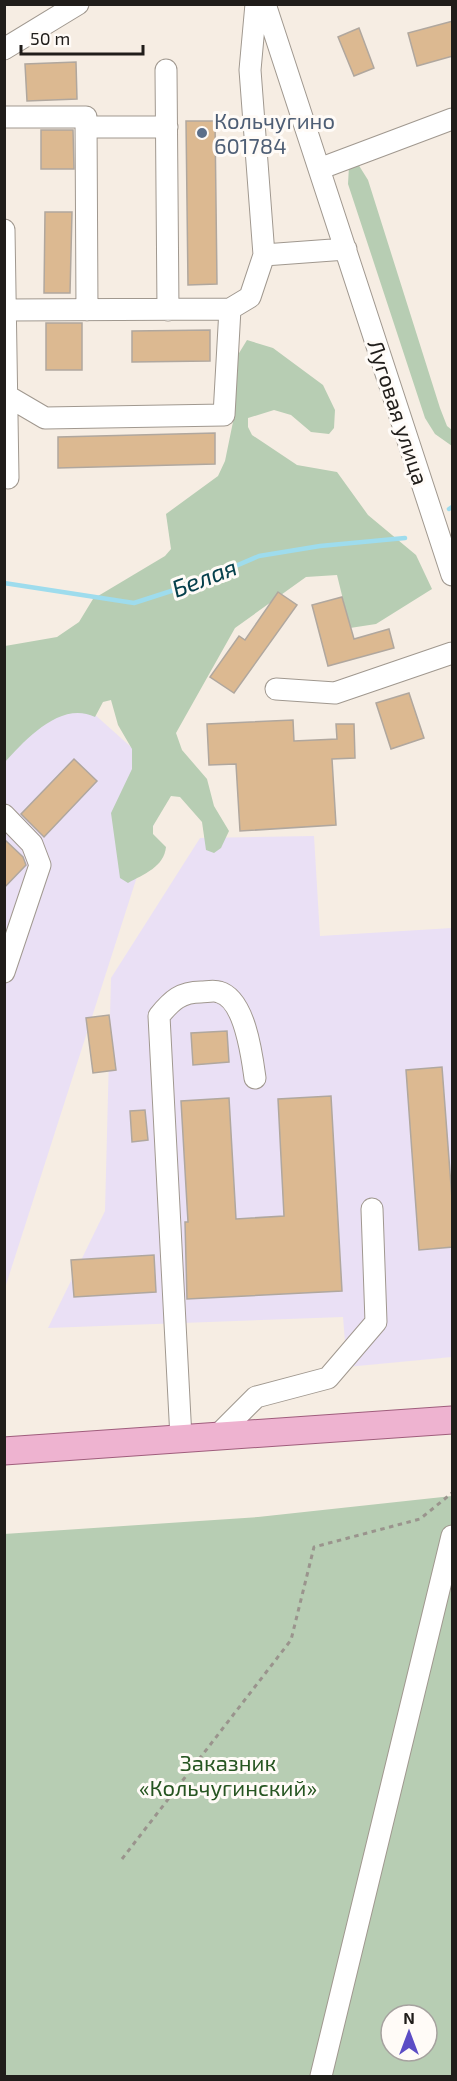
<svg xmlns="http://www.w3.org/2000/svg" width="457" height="2081" viewBox="0 0 457 2081" font-family="'Exo 2',sans-serif">
  <rect width="100%" height="100%" fill="#f6ede3"/>
  <path fill="#eae0f5" d="M65,688l103,92 -163,508v-535z
    M314,836l6,100 132,-8v429l-105,10 -4,-50 -295,11 57,-117 6,-233 89,-140z"/>
  <path fill="#b7cdb3" fill-rule="evenodd" d="M358,164l10,16 72,228 7,18 5,4v16l-17,-12 -10,-16 -77,-234 1,-18z
    M247,340l26,8 50,37 12,25 -1,18 -5,6 -18,-2 -20,-17 -17,-5 -26,8v9l4,8 45,30 40,7 31,43 48,40 16,34 -56,35 -26,4 -13,-53 -31,2 -71,51 -59,105 6,17 25,29 7,27 15,25 -8,17 -7,5 -8,-3 -4,-28 -22,-25 -9,-1 -18,30v8l13,13c-2,20 -22,27 -38,36l-8,-5 -9,-65 21,-44v-20l-14,-24 -7,-25 -8,2 -8,15c-34,-17 -70,23 -90,45v-116l52,-9 22,-15 14,-23 72,-43 6,-7 -5,-35 52,-38 7,-15 9,-44 -1,-54z
    M452,1496v580h-447l-1,-542 254,-17zM391,2015h36v36h-36z"/>
  <g fill="none" stroke-linecap="round" stroke-linejoin="round">
    <path stroke="#9edced" stroke-width="4.5" d="M449,509l3,-2
      M4,583l130,20 62,-20 63,-27 61,-10 85,-8"/>
  </g>
  <path fill="#dcb991" stroke="#b0a79e" stroke-width="1.5" d="M453,21v35l-36,10 -9,-33z
    M359,28l15,40 -20,8 -16,-39z
    M76,62l1,37 -50,2 -2,-37z
    M186,121h29l2,163 -29,1z
    M41,130h32l1,39h-33z
    M45,212h27l-2,81h-26z
    M46,323h36v47h-36z
    M210,330v31l-78,1v-31z
    M215,433v31l-157,4v-31z
    M278,592l19,13 -63,88 -24,-16 29,-41 6,4z
    M342,597l12,42 35,-10 5,19 -66,18 -16,-61z
    M409,693l15,45 -33,11 -15,-46z
    M293,720l1,21 43,-2 -1,-15h18l1,34 -23,1 4,66 -96,6 -4,-67 -27,1 -2,-41z
    M74,759l23,22 -53,56 -23,-23z
    M4,839l19,18 3,8 -22,23z
    M109,1015l7,55 -23,3 -7,-55z
    M227,1031l2,31 -36,3 -2,-32z
    M442,1067l11,145v35l-34,3 -13,-180z
    M331,1096l11,195 -155,8 -2,-77h3l-7,-121 48,-3 7,121 48,-3 -6,-117z
    M145,1110l3,30 -16,2 -2,-31z
    M154,1255l2,37 -82,5 -3,-37z"/>
  <g fill="none" stroke-linecap="round" stroke-linejoin="round">
    <g stroke="#a0988f" stroke-width="23">
      <path id="minor" d="M265,4l187,571
        M4,49l74,-45
        M166,70l2,240
        M4,117h82l1,193
        M87,127h80
        M319,169l133,-50
        M4,230l4,248
        M264,255l82,-6
        M6,310l224,-1
        M4,394l41,24 179,-3 6,-106 20,-12 14,-42 -14,-185 6,-66
        M276,689l59,4 117,-40
        M4,815l28,29 8,21 -36,107
        M217,1436l39,-39 72,-19 48,-56 -4,-113
        M181,1438l-22,-422c13,-16 22,-24 42,-24 5,0 13,-2 18,0 26,7 33,64 36,86
        M321,2076l131,-540"/>
    </g>
    <g stroke="#9f5d7c" stroke-width="29">
      <path id="major" d="M4,1451l448,-31"/>
    </g>
    <path stroke="#9a948d" stroke-width="3" stroke-dasharray="4.5 4.5" stroke-linecap="butt" d="M122,1859l169,-219 23,-93 106,-28 32,-26"/>
    <use href="#minor" stroke="#fff" stroke-width="21"/>
    <use href="#major" stroke="#eeb3d0" stroke-width="27"/>
  </g>
  <circle fill="#5c6f8a" stroke="#fffbf7" stroke-width="2" cx="202" cy="133" r="6"/>
  <g text-anchor="middle" dominant-baseline="central" stroke-width="6" stroke-linejoin="round" paint-order="stroke">
    <g font-size="22" fill="#4e5e75" stroke="#fffbf7" text-anchor="start">
      <text x="214" y="120">Кольчугино<tspan x="214" dy="25">601784</tspan></text>
    </g>
    <g font-size="22" fill="#201d1a" stroke="#fffbf7">
      <text transform="translate(399 412) rotate(72)">Луговая улица</text>
    </g>
    <g font-size="22" fill="#265521" stroke="#fffbf7">
      <text x="228" y="1762">Заказник<tspan x="228" dy="25">«Кольчугинский»</tspan></text>
    </g>
    <g font-size="24" font-style="italic" fill="#06404c" stroke="#fffbf7">
      <text transform="translate(204 577) rotate(-21)">Белая</text>
    </g>
  </g>
  <rect width="457" height="2081" fill="none" stroke="#201d1a" stroke-width="12"/>
  <g transform="translate(409 2033)"><circle r="28" fill="#fffbf7" stroke="#a6a29f" stroke-width="1.5"/>
  <path d="M0-4.5L10 22L0 15L-10 22Z" fill="#5c4dc5"/>
  <text y="-9" font-size="16" font-weight="bold" text-anchor="middle" fill="#201d1a">N</text>
  </g>
  <path d="M21 45v9h122v-9" fill="none" stroke="#201d1a" stroke-width="3"/>
  <text x="30" y="45" font-size="18" fill="#201d1a" stroke="#fffbf7" stroke-width="4.5" paint-order="stroke">50 m</text>
</svg>
